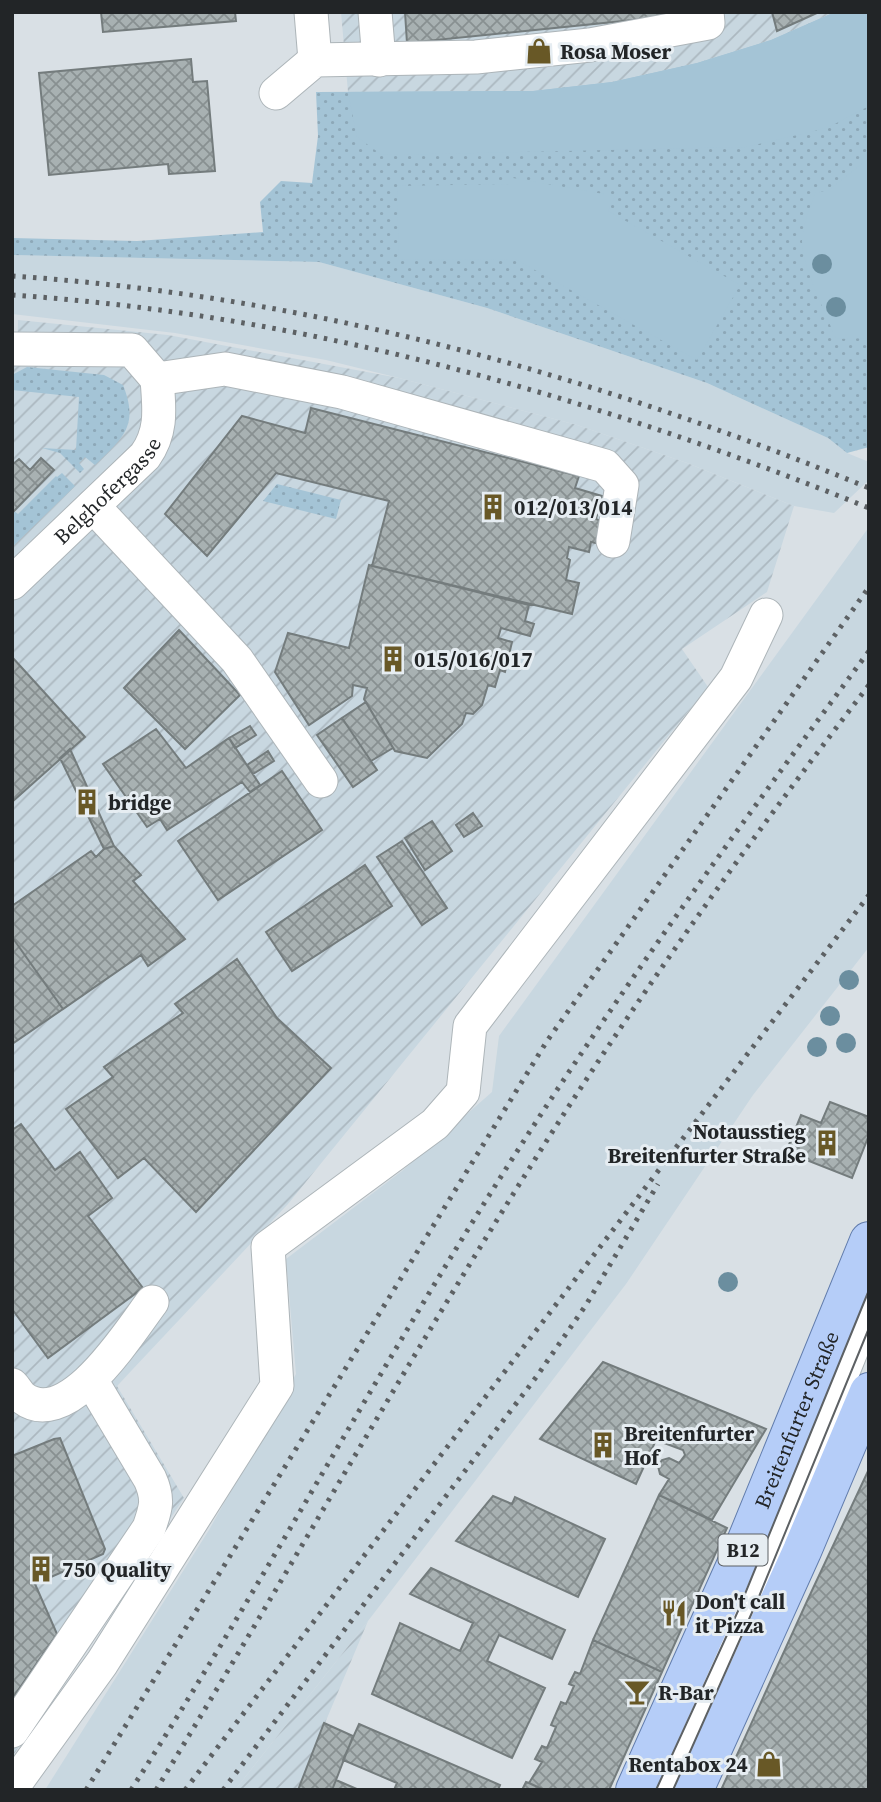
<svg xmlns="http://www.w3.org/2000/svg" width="881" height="1802" viewBox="0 0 881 1802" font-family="'Source Serif 4',serif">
  <defs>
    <pattern id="industrial-furrows" width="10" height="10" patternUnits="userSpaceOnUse" patternTransform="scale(1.75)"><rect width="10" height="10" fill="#c8d7e0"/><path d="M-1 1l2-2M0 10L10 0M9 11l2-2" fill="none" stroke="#acb8c0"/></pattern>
    <pattern id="grass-dots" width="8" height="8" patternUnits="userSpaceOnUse" patternTransform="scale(1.75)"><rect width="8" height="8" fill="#a4c4d6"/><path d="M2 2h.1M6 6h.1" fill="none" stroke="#8da8b8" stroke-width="1.8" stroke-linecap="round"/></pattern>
    <pattern id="building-cross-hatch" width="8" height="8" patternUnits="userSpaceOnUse" patternTransform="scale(1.75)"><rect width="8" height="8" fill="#a8b1b2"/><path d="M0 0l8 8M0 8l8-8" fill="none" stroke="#889091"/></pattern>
  </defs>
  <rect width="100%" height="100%" fill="#d9e0e5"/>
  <path fill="#c8d7e0" d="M12,255l307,7 168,46 220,75 121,55 19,15 22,9v18l-35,33 -40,-7 -107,-43 -110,-38 -178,-47 -73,-18 -151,-27 -163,-19z
    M869,527v420l-116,148 -127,189 -258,337 -133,169h-190l164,-260 87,-156 -10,-115 116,-88 90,-79 7,-56z"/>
  <path fill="url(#industrial-furrows)" d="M341,12h494l-64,28 -74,23 -85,19 -79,9 -185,1z
    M18,320l150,15 231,43 178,47 110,38 107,43 -27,86 -85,57 26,38 -420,517 -171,182 67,112 -172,259v-1391l5,-1z
    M368,1621l-43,102 28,13 -21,54h-97z"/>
  <path fill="url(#grass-dots)" d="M835,12h34v435l-22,6 -19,-15 -121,-55 -220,-75 -168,-46 -307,-7v-17l125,3 126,-9 -3,-30 21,-21 31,2 6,-47 -2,-44 217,-1 79,-9 85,-19 74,-23z
    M27,367l77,8 19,10c16,40 1,52 -28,80l-10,-8 -6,6 5,6 -4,4 -20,-20 -18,-5 34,2 3,-53 -67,-7v-15z
    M62,473l13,13 -63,61v-34l2,-2 4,3 38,-38 1,1z
    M277,484l64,16 -5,19 -73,-18z"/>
  <path fill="#a4c4d6" d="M835,12h34v94l-42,22 -81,19 -364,8 -25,-18 -9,-45 185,-1 79,-9 85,-19 74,-23z
    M869,158v180l-33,1c-10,-26 -34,-72 -34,-98 1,-17 8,-33 13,-48l14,-3z
    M513,178l102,18 -7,15 132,74 -43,75 -182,-101 -116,1 -2,-74 116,-2z"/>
  <path fill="url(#building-cross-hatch)" stroke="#747c7d" stroke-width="2" d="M101,12h134l1,9 -133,11z
    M405,12h267v4l-265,27z
    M772,12h47l-42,19z
    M191,59l2,23 14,-1 8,90 -46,3 -1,-10 -119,11 -10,-102z
    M311,408l268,68 -4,12 27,8 -6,23 5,2 -5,22 -5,-1 -2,10 -20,-5 -2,11 3,2 -4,20 13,3 -7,31 -200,-48 17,-65 -113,-28 -69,83 -42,-42 77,-98 63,17z
    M41,458l13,12 -42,43v-48l7,-6 11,11z
    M369,565l160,40 -4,16 9,3 -4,12 -29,-8 -3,10 14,4 -7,30 -5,-2 -5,17 -7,-2 -6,20 -9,9 -7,-1 -4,11 -35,34 -32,-7 -31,-52 3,-11 -14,-3 -1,11 -43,29 -34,-53 13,-39 61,15z
    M179,630l61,65 -55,54 -61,-61z
    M12,657l73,80 -73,65z
    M366,702l27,46 -22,13 -29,-43z
    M342,718l35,52 -24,17 -36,-52z
    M250,726l6,9 -21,13 -6,-10z
    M156,729l30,39 43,-30 31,47 -10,7 -8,-10 -75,48 -7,-11 -13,8 -44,-63z
    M70,749l44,97 -10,3 -44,-91z
    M268,751l6,10 -21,13 -6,-9z
    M282,771l40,59 -104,70 -40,-59z
    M473,813l9,13 -18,11 -8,-12z
    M432,821l20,30 -27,19 -20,-32z
    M402,841l45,67 -25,17 -45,-68z
    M114,846l27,29 -8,6 52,58 -37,27 -7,-11 -78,54 -51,-72v-31l79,-55 5,6 8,-8z
    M365,865l27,41 -100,65 -26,-39z
    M12,937l51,72 -51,35z
    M237,959l40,59 54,50 -135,144 -52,-54 -26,20 -52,-69 47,-32 -9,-10 79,-54 -8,-9z
    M830,1102l39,15v18l-17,43 -66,-26 15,-37 20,8z
    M21,1124l34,46 25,-18 32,46 -24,18 55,72 -95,70 -36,-49v-179z
    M603,1362l163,67 -54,91 -53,-25 10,-16 -9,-5 -2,-8 4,-6 7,-2 10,5 6,-8 -2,-5 -27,-10 -20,44 -96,-45z
    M60,1438l45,111 -2,5 -68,30 22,50 -45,65v-243l42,-17z
    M869,1469v321h-148l87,-191z
    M659,1495l68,33 -65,144 -69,-32z
    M493,1496l19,8 3,-7 90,42 -27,58 -122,-56z
    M431,1568l134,62 -13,29 -53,-24 -12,26 58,27 -33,70 -140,-64 28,-71 60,28 13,-28 -63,-29z
    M593,1640l69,32 -53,118h-65l-15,-7 13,-21 -7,-3 7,-13 5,2 9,-21 -5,-2 10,-23 5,2 8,-18 -5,-2 6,-12 5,2z
    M324,1723l29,13 -17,44 -4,10h-34z
    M359,1724l141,61 -2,5h-104l3,-7 -54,-23z
    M336,1780l23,10h-27z
    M526,1782l3,1 15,7h-22z"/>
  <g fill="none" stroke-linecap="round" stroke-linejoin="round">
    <g stroke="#adb5b9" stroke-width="35">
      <g id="minor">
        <path d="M311,12l4,48"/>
        <path d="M375,12l4,48"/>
        <path d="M276,93l39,-33 161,-3 114,-12 118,-22 -1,-11"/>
        <path d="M12,349l120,1 25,29"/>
        <path d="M157,379l68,-10 117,23 263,74 17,19 -9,56"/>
        <path d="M93,506l144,154 84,121"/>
        <path id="s1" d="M12,583l133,-127c18,-25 14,-49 12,-77"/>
        <path d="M12,1385c4,4 7,10 11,13 45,34 107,-67 129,-96"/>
        <path d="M12,1731l137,-203c7,-20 10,-29 1,-49l-59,-99"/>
        <path d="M12,1788l90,-125 175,-277 -9,-139 167,-123 28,-32 7,-66 266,-348 30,-63"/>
        <path d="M665,1790l103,-233 101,-250"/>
      </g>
    </g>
    <g stroke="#617cac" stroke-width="40">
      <g id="major">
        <path id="s2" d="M635,1790l109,-243 125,-306"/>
        <path d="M694,1790l108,-239 67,-159"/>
      </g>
    </g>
    <use href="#minor" stroke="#fff" stroke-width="33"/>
    <use href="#major" stroke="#b5cdf8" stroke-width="38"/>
    <path stroke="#5d6164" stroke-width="2" d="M656,1790l82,-179 131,-321
      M673,1790l85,-191 111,-271"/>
    <path stroke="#5d6164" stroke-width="5" stroke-dasharray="3.5 7" stroke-linecap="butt" d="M12,276c299,20 581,99 857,212
      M12,295c297,20 583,102 857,213
      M86,1790l461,-749 322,-454
      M131,1790c134,-209 251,-428 385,-637 110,-172 231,-337 353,-502
      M156,1790c125,-205 243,-415 371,-618 105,-168 221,-330 342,-487
      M185,1790l684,-895
      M223,1790l314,-414 49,-71 72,-121"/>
  </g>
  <g fill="#6b8e9f">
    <circle cx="822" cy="264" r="10"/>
    <circle cx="836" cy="307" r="10"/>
    <circle cx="849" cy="980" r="10"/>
    <circle cx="830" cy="1016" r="10"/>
    <circle cx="846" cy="1043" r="10"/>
    <circle cx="817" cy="1047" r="10"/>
    <circle cx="728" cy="1282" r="10"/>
  </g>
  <defs>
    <g id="shop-bare" transform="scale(2.1)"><path d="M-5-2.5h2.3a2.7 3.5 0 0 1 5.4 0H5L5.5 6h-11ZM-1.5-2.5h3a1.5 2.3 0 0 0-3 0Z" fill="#685826" stroke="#e6edf2" stroke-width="2.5" paint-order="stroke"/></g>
    <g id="building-bare" transform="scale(2.1)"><path d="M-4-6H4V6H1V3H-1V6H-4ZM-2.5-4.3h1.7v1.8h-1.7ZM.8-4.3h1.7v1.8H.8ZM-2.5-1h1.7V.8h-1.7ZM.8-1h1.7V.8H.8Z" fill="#685826" stroke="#e6edf2" stroke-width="2.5" paint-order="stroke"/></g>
    <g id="restaurant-bare" transform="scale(2.1)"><path d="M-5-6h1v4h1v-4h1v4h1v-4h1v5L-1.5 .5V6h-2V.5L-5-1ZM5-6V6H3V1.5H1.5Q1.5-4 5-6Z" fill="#685826" stroke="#e6edf2" stroke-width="2.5" paint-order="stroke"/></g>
    <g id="bar-bare" transform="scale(2.1)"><path d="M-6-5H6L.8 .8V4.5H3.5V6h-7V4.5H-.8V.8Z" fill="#685826" stroke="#e6edf2" stroke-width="2.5" paint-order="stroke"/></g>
  </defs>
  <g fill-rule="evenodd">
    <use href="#shop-bare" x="539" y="51"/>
    <use href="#building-bare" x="493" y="507"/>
    <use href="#building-bare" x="393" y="659"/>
    <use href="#building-bare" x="87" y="802"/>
    <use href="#building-bare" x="827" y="1143"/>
    <use href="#building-bare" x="603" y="1445"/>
    <use href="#building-bare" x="41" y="1569"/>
    <use href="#restaurant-bare" x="674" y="1613"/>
    <use href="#bar-bare" x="637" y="1692"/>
    <use href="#shop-bare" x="769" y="1764"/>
  </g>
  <g text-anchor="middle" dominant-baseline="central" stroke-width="6" stroke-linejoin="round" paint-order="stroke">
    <rect fill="#e6edf2" stroke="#5d6164" stroke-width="2" x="718.5" y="1534.5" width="49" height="31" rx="5"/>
    <g font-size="19" font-weight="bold" fill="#222527">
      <text x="743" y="1550">B12</text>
    </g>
    <g font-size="21" font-weight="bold" fill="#222527" stroke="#e6edf2" text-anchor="start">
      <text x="560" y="51">Rosa Moser</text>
      <text x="514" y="507">012/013/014</text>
      <text x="414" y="659">015/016/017</text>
      <text x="108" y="802">bridge</text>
      <text x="806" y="1131" text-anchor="end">Notausstieg<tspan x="806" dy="24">Breitenfurter Straße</tspan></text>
      <text x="624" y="1433">Breitenfurter<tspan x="624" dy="24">Hof</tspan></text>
      <text x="62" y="1569">750 Quality</text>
      <text x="695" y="1601">Don't call<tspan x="695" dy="24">it Pizza</tspan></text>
      <text x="658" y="1692">R-Bar</text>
      <text x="748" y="1764" text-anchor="end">Rentabox 24</text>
    </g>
    <g font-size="21" fill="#222527" stroke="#e6edf2">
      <text stroke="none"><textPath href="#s1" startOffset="133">Belghofergasse</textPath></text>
      <text stroke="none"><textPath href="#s2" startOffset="404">Breitenfurter Straße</textPath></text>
    </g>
  </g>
  <rect width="881" height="1802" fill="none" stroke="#222527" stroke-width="28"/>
</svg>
